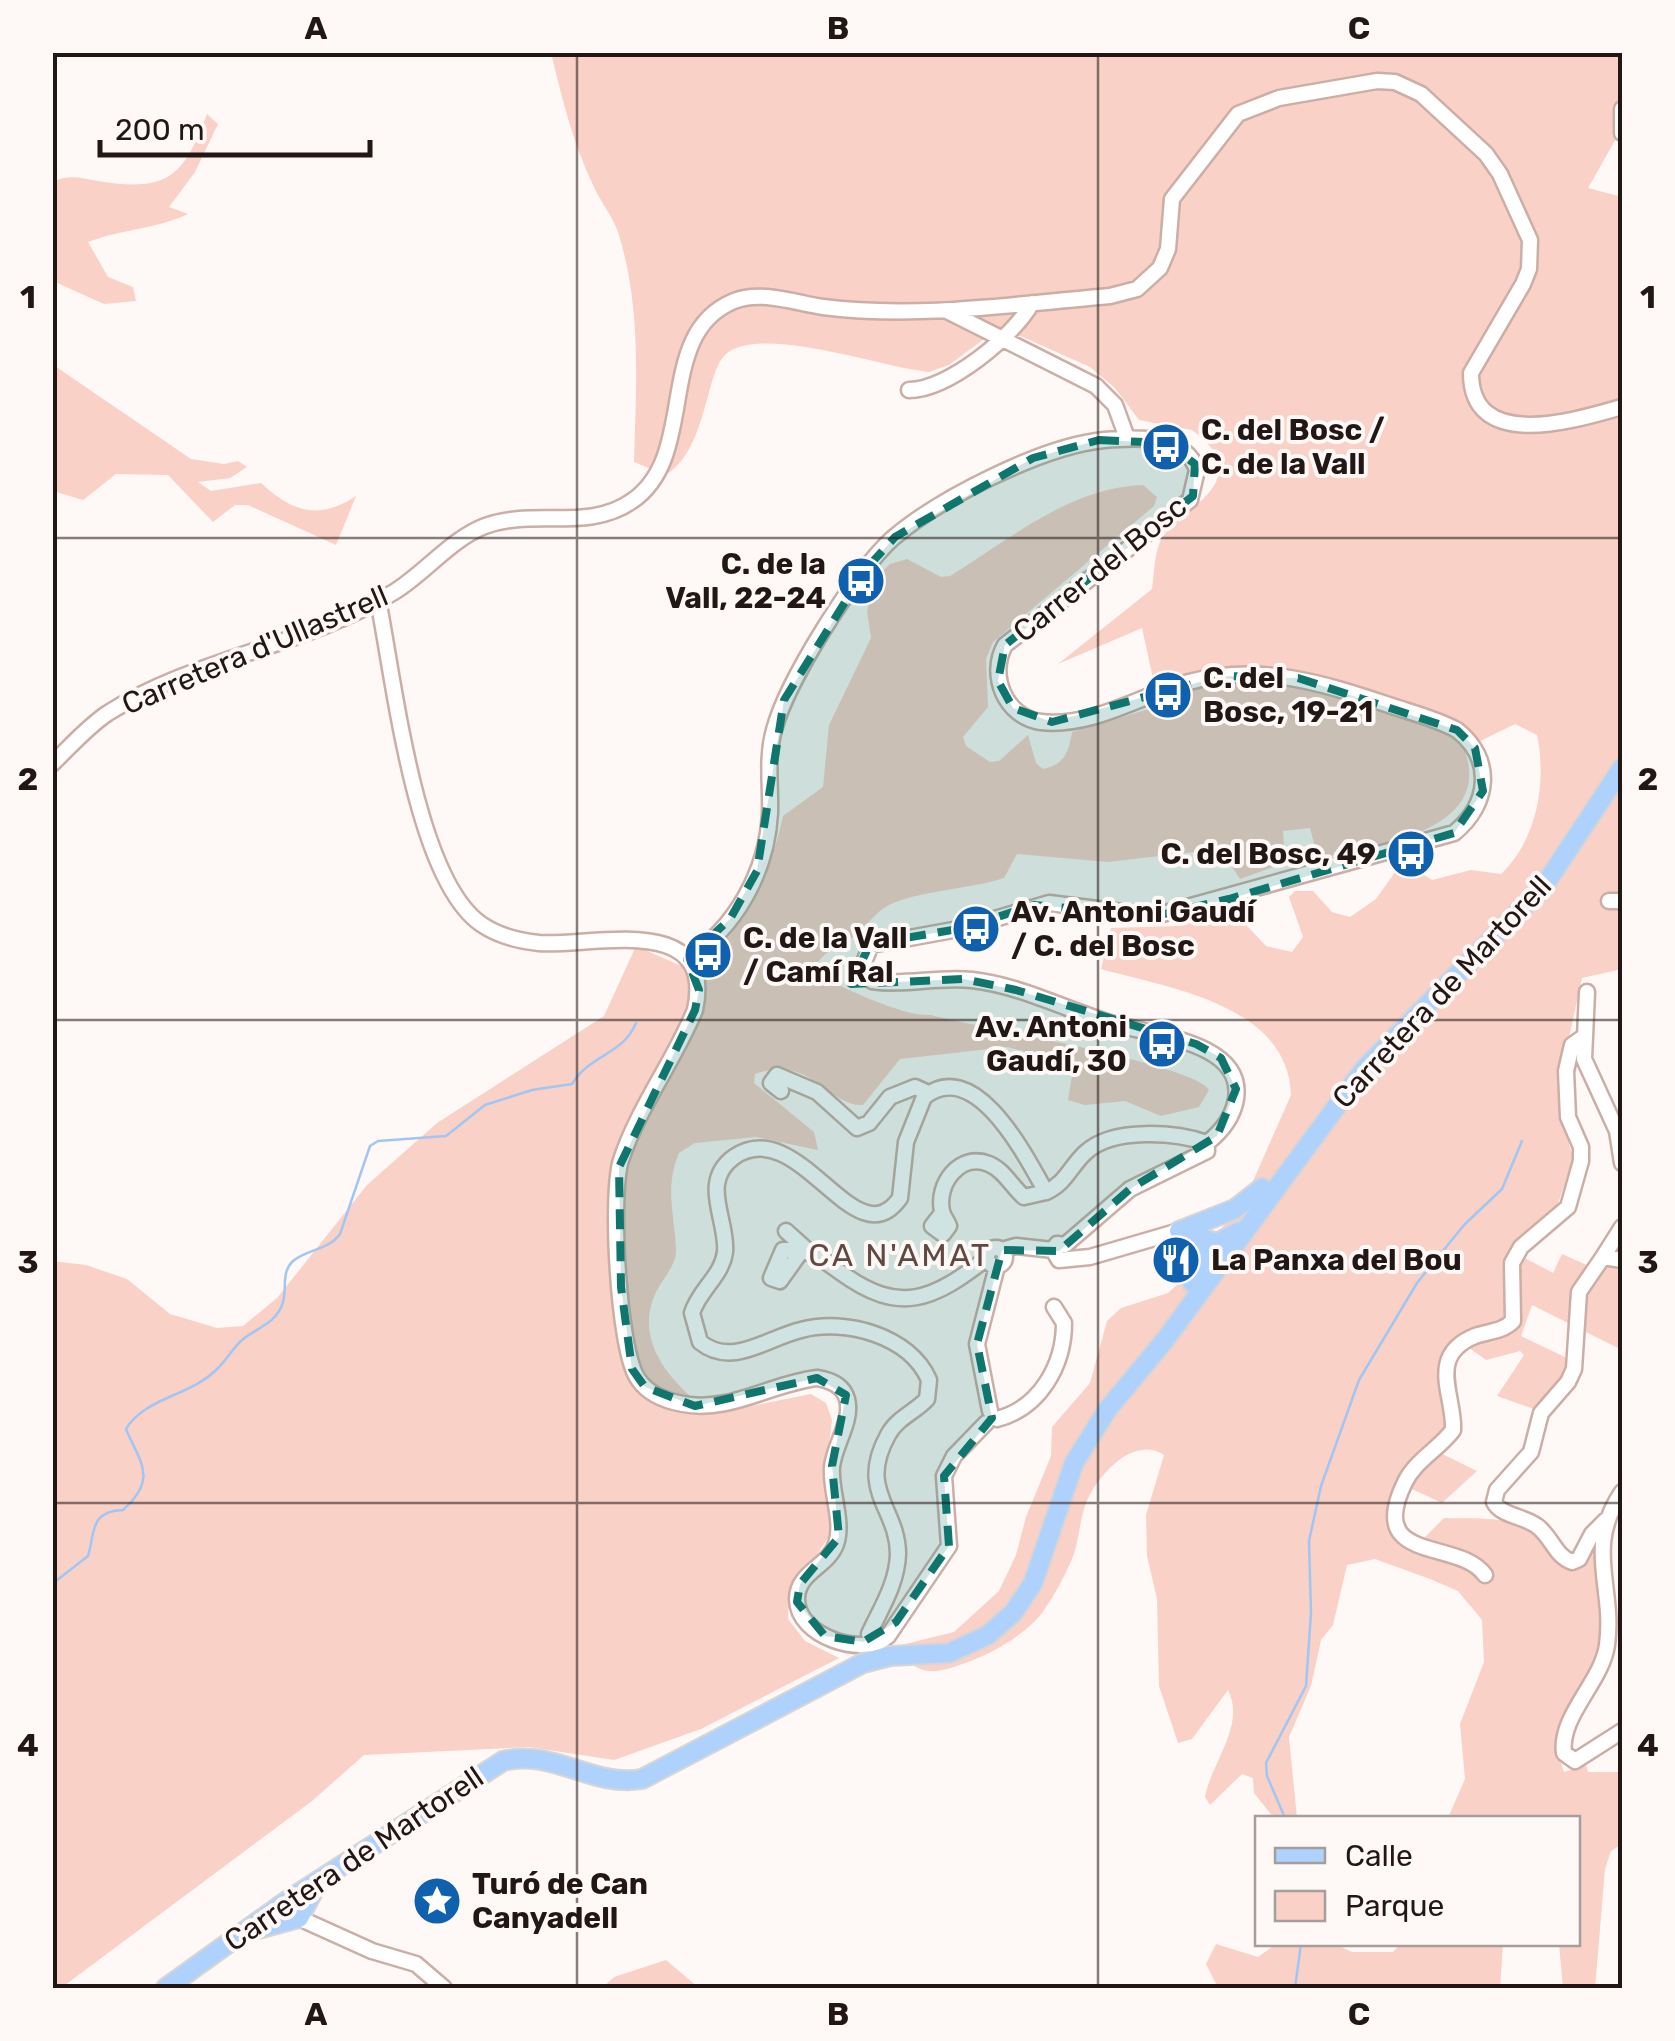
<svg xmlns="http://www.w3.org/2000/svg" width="1675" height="2041" viewBox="0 0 1675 2041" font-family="Rubik,sans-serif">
  <rect width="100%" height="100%" fill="#fef8f6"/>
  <path fill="#f9d1c6" d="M551,53h1071v45l-8,17 3,22 -29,51 34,9v772l-40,9 -23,105 1,29 13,46 -17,52 -46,40 43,23 9,-19 27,12 33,-8v92l-90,-45 -11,31 50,24 -4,16 -30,34 -40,-14 27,-41 -4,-4 -34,9 -28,-20c-28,44 -18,40 -12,86l-16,22 47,23 -35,32 -43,-20 -7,45 18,24 34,-34c27,1 63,-3 87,13 16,11 18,34 39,38l14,-5 9,-18 8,97 -45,105 8,24 22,-7 2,7h34v72l-11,7 -6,18 -10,119h-32l-4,-44h19v-126h-130l17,-39 -5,-55 24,-62 -2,-42 -24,-29 -28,-12 -55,-20 -28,6 -14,60 -12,15 -10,46 -22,51 8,81h-23l-20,-25 -1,-15 -11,-4 -32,31 -5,-8c6,-34 41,-72 23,-107l-36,49 -14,4 -19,-57 -2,-87 -10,-43 -1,-41 18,-60c-31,-21 -69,22 -79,51 -6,17 -6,36 -13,53 -8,19 -18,37 -30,54 -17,22 -51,41 -77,50 -34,13 -47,12 -72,-16l61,-15 45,-41 17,-36 10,-38 25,-61 1,-29 38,-44 17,-62 14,-13 47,-15 22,-20 59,-83 42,-95c-3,-91 -123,-107 -190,-126l10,-41 65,-2 58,-14 32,34 26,6 11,-15 -14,-40 6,-6h18l19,21 18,5 26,-18 22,-31 17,1 17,11 39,-10 30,4c36,-34 46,-91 36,-139l-22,-11 -51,25c32,83 -90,96 -145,113l-9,-34 -27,3 2,32 -45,16 -20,-30 -112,13 -91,-8 -13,24c-34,11 -87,13 -115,27 -15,8 -22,21 -35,31 -14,12 -35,15 -39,35l7,7c28,12 82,39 109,37 44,12 263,49 278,75l-10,17 -38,9 -36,-15 -40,4 -17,-5 6,-37 -67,-16 -107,12 -37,46c-35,2 -52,-52 -108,-31l-1,9 60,49 4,18 -62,-13 -61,6 -16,10c-15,36 -4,62 -3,98 0,14 -14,29 -20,41 -24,52 18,92 55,122l100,-20 15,9 6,17 -6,51 4,64 -41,61 -1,23 17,22 34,17 -138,71 -87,31 -85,-13 -165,8 -52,46 -251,187h-9v-727l34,4 41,14 43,35 47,14 26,-2 34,-28 90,-113 70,-62 167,-107 32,-70 52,23c54,-26 83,-97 95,-153l40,-29 6,-62 42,-87 -4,-27 9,-34 14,-13 17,-5 34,18 9,-1c61,-37 118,-88 193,-91l14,12 -3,9 -161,136 -7,17 2,48 -25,30 3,9 24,16 9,-1 29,-26 8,28 7,6c21,-4 26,-17 29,-37l87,-26 -17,-78 -84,36 94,-75c2,-14 2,-33 8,-47 12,-31 104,-59 32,-112l-53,-10 -24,-32 -25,-21 -90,-40 -51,38 -20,7c-46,-4 -168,-48 -203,-18 -10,9 -14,28 -18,42 -8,28 -16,62 -42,79l-32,-13c2,-78 8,-154 -16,-230 -6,-17 -18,-31 -25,-47 -20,-42 -31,-87 -42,-132z
    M207,114l11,10 -23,48 -26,35 19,7c-32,15 -66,15 -100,28l20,35 25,10 3,14 -32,3 -51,-23v-99c15,-8 28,-4 45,-1 70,12 86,-5 109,-67z
    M52,364l139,95 33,5 14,-3 9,6 -17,11 -32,4 13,9 50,-8c32,30 59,37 95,13l-20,49 -88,-40h-13l-22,17 -45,-47 -52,-1 -33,26 -30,-9z
    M1216,1944l42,13 18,-13h59l17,8h41l7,-8h103l-3,44h-282l-12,-24z
    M666,1960l33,28h-97l12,-11z"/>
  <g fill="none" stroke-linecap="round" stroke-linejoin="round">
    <path stroke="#a1c6f3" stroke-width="2.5" d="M52,1584l36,-28c7,-22 1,-45 35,-46 36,-32 16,-49 3,-81 18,-31 64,-33 90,-59 10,-9 16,-21 26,-30 14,-12 33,-16 40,-35 6,-14 -2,-32 11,-44 14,-12 36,-11 47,-27l30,-88 8,-5 68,-5 39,-31 47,-15 40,-6c17,-29 51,-29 64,-61
      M1285,1818l-18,-42 -1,-13 40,-77 5,-73 -2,-72 12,-55 38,-106 58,-97 47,-58 38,-36 20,-48
      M1295,1988l6,-44"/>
    <g stroke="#cbaea6" stroke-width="19">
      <path id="minor" d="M1622,109v24
        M947,311l149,75 19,19 12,33
        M909,390c39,0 105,-54 123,-87
        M378,600c16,79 37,278 103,324 16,11 38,17 58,19 53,4 177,-32 156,67 -21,51 -57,98 -74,150 -11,34 -3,191 17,219 10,15 28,22 45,25 47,9 89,-21 134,-26 13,2 26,7 30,21 6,22 -13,46 -15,68 -2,24 12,55 4,77 -8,23 -39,28 -39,55 0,38 67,59 91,37l61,-90 -5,-70 10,-20 32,-33
        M52,764c18,-17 35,-37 56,-51 87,-55 198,-67 286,-121 31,-19 57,-53 91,-66 48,-18 103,6 147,-25 68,-46 21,-167 102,-200 26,-11 62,2 89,6 95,12 192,-3 287,-11l27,-7 23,-21 8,-19 4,-50 66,-85 41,-16 98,-17 18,1 26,12 65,60 14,20 30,66 -1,29 -6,15 -52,89c0,81 108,46 151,34
        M1609,901h13
        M687,959c49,-31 80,-88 83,-146 1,-28 -4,-55 4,-83 13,-49 81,-158 119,-192 47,-40 150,-92 211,-98 32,-3 81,-6 93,30l-7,30 -185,145c-17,30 0,72 36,77 51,6 100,-27 148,-40 71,-19 135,1 203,24 21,7 45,13 65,24 37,29 33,74 -3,103l-299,83 -106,-13 -85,25 -93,17 -9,22 10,14c33,5 67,-5 100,-1 45,5 89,27 132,41 40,14 141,18 132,78 -3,18 -15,33 -29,44v8l-77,38 -65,56 -8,-1 -4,6
        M1587,992l-3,67 33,72 5,32
        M781,1091l-10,-8 6,-8 40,17 40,36 12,-5 21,-26 25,-10 13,6
        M942,1213l-10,13 11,8 6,-8c-2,-6 -6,-9 -7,-15 -6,-27 18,-59 47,-47 15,6 23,23 35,33l22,-5
        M786,1231l20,18
        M987 1257a9 9 0 1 1 18 0a9 9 0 1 1-18 0Z
        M802,1250l-22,31 -9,-3 12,-28c25,-2 37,7 57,22 60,44 93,28 147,-14
        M1002,1250l14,-4 37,4
        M1053,1250l6,10 31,-3 89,-26
        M1603,1257l19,-30
        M990,1411l-13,-67 20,-78
        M997,1419c43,-11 67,-54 67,-96l-10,-16
        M1622,1492c-38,56 -7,95 -15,153 -5,37 -48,71 -43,108l11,8 47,-30
        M1606,1520l-14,14 -13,25 -7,3c-17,-6 -20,-25 -35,-36 -13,-10 -36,-10 -43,-24l3,-12 34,-38 10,-39 27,-31 6,-13 5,-77 24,-35 19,3
        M1485,1575c-26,-37 -121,-10 -80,-93 11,-22 34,-33 48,-52 2,-34 -27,-74 22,-94 14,-5 27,-4 38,-15l-1,-58 9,-16 47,-40 13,-46v-14l-13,-30 -2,-46 6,-26 10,-7
        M869,1634c12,-26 28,-50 29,-80 0,-46 -41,-63 -10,-119 9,-17 27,-23 39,-36l2,-19c-19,-44 -83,-62 -128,-50 -34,8 -69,38 -101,12l-8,-29c7,-23 30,-37 33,-61 3,-32 -26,-70 9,-95 65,-45 121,105 166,41l6,-56 18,-45c52,-42 103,62 122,95 20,-9 24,-25 39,-39 28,-27 93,-20 122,-10
        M299,1918l73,33 44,13 28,24"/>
    </g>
    <g stroke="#d7d5d5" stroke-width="22">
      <path id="major" d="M1179,1231l56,-22 27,-21
        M1180,1231l37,12 21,-11
        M1192,1283l15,-30 -1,-12
        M255,1930l44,-12 17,-32
        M166,1988l118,-85 219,-142c50,-13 89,27 139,18l221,-116 27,-7 59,-3 39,-18 25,-22 20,-30 41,-120 33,-53 58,-70 199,-271 180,-183 78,-118"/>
    </g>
    <use href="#minor" stroke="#fff" stroke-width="14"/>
    <use href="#major" stroke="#afd2fc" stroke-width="18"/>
  </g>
  <path fill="#0f766e" fill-opacity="0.2" stroke="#0f766e" stroke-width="8" stroke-dasharray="20 12" stroke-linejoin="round" d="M1099,440l68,3 28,21 -2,32 -188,149 -7,36 15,27 39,14 170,-46 76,2 159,52 18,18 8,43 -29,42 -225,66 -74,17 -121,-11 -70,23 -94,16 -19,40 113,-5 52,11 180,54 25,14 15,31 -19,47 -87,53 -71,62 -57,-1 -25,94 15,74 -48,58 5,70 -53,76 -33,20 -38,-6 -28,-34 3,-18 39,-47 -7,-71 14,-71 -29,-17 -122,28 -50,-19 -13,-18 -11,-82 -2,-120 76,-157 4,-20 -12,-31 43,-40 27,-48 27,-171 81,-130 30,-33 138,-79z"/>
  <path fill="none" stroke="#221715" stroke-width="2.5" stroke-opacity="0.55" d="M577,52v1936M1098,52v1936M52,538h1570M52,1020h1570M52,1503h1570"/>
  <defs>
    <g id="bus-disc" transform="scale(2.5)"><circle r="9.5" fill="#0f60af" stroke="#fef8f6"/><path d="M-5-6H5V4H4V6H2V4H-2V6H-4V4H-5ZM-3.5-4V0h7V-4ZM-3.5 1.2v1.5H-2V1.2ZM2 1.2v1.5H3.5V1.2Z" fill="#fff"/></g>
    <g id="restaurant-disc" transform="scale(2.5)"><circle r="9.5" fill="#0f60af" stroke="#fef8f6"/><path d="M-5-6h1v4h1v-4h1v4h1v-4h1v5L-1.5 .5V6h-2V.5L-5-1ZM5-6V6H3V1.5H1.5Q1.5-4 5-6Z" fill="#fff"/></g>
    <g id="sight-disc" transform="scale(2.5)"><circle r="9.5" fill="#0f60af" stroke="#fef8f6"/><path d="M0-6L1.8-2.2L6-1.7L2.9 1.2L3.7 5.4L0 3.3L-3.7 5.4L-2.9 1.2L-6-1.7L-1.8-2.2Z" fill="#fff"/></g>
  </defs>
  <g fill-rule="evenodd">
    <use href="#bus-disc" x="1166" y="447"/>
    <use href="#bus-disc" x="861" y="581"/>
    <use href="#bus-disc" x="1168" y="695"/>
    <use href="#bus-disc" x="1411" y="854"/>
    <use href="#bus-disc" x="976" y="929"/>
    <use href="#bus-disc" x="708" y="955"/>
    <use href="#bus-disc" x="1162" y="1044"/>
    <use href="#restaurant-disc" x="1176" y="1260"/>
    <use href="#sight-disc" x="437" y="1901"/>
  </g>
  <g text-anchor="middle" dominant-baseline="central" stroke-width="8" stroke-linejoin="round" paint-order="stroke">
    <g font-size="30" font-weight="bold" fill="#221715" stroke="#fef8f6" text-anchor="start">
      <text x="1201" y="430">C. del Bosc /<tspan x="1201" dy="34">C. de la Vall</tspan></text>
      <text x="826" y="564" text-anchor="end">C. de la<tspan x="826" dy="34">Vall, 22-24</tspan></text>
      <text x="1203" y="678">C. del<tspan x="1203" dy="34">Bosc, 19-21</tspan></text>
      <text x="1376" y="854" text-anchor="end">C. del Bosc, 49</text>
      <text x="1011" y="912">Av. Antoni Gaudí<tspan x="1011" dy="34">/ C. del Bosc</tspan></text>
      <text x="743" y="938">C. de la Vall<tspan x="743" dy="34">/ Camí Ral</tspan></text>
      <text x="1127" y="1027" text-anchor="end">Av. Antoni<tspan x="1127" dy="34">Gaudí, 30</tspan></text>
      <text x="1211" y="1260">La Panxa del Bou</text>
      <text x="472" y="1884">Turó de Can<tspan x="472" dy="34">Canyadell</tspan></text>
    </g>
    <g font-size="30" fill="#221715" stroke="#fef8f6">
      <text transform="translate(1100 569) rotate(-39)">Carrer del Bosc</text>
      <text transform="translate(255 650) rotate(-23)">Carretera d'Ullastrell</text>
      <text transform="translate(1442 992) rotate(-47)">Carretera de Martorell</text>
      <text transform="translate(354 1859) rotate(-34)">Carretera de Martorell</text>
    </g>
    <g font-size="32" letter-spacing="2.5" fill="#614841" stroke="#fef8f6">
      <text x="900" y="1255">CA N'AMAT</text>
    </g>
  </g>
  <rect width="1675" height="2041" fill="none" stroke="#fef8f6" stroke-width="110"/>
  <rect x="1255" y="1816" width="325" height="130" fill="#fef8f6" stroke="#a69e9c" stroke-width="2.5"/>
  <rect x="1275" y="1848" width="50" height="15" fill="#afd2fc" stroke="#a69e9c" stroke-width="2.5"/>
  <text x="1345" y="1866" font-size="30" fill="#221715">Calle</text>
  <rect x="1275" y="1891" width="50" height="30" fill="#f9d1c6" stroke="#a69e9c" stroke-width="2.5"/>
  <text x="1345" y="1916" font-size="30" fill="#221715">Parque</text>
  <path d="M100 140v15h270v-15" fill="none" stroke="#221715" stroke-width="5"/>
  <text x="115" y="140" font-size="30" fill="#221715" stroke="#fef8f6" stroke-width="8" paint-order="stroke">200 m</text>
  <rect x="55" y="55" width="1565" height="1931" fill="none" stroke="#221715" stroke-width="4"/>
  <g font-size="32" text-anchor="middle" font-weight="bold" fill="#221715">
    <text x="316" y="39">A</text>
    <text x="838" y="39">B</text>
    <text x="1359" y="39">C</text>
    <text x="28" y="308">1</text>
    <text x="1648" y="308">1</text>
    <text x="28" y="790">2</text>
    <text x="1648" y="790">2</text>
    <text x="28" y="1273">3</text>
    <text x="1648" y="1273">3</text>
    <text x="28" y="1756">4</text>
    <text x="1648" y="1756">4</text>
    <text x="316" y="2025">A</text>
    <text x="838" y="2025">B</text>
    <text x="1359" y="2025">C</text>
  </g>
</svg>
